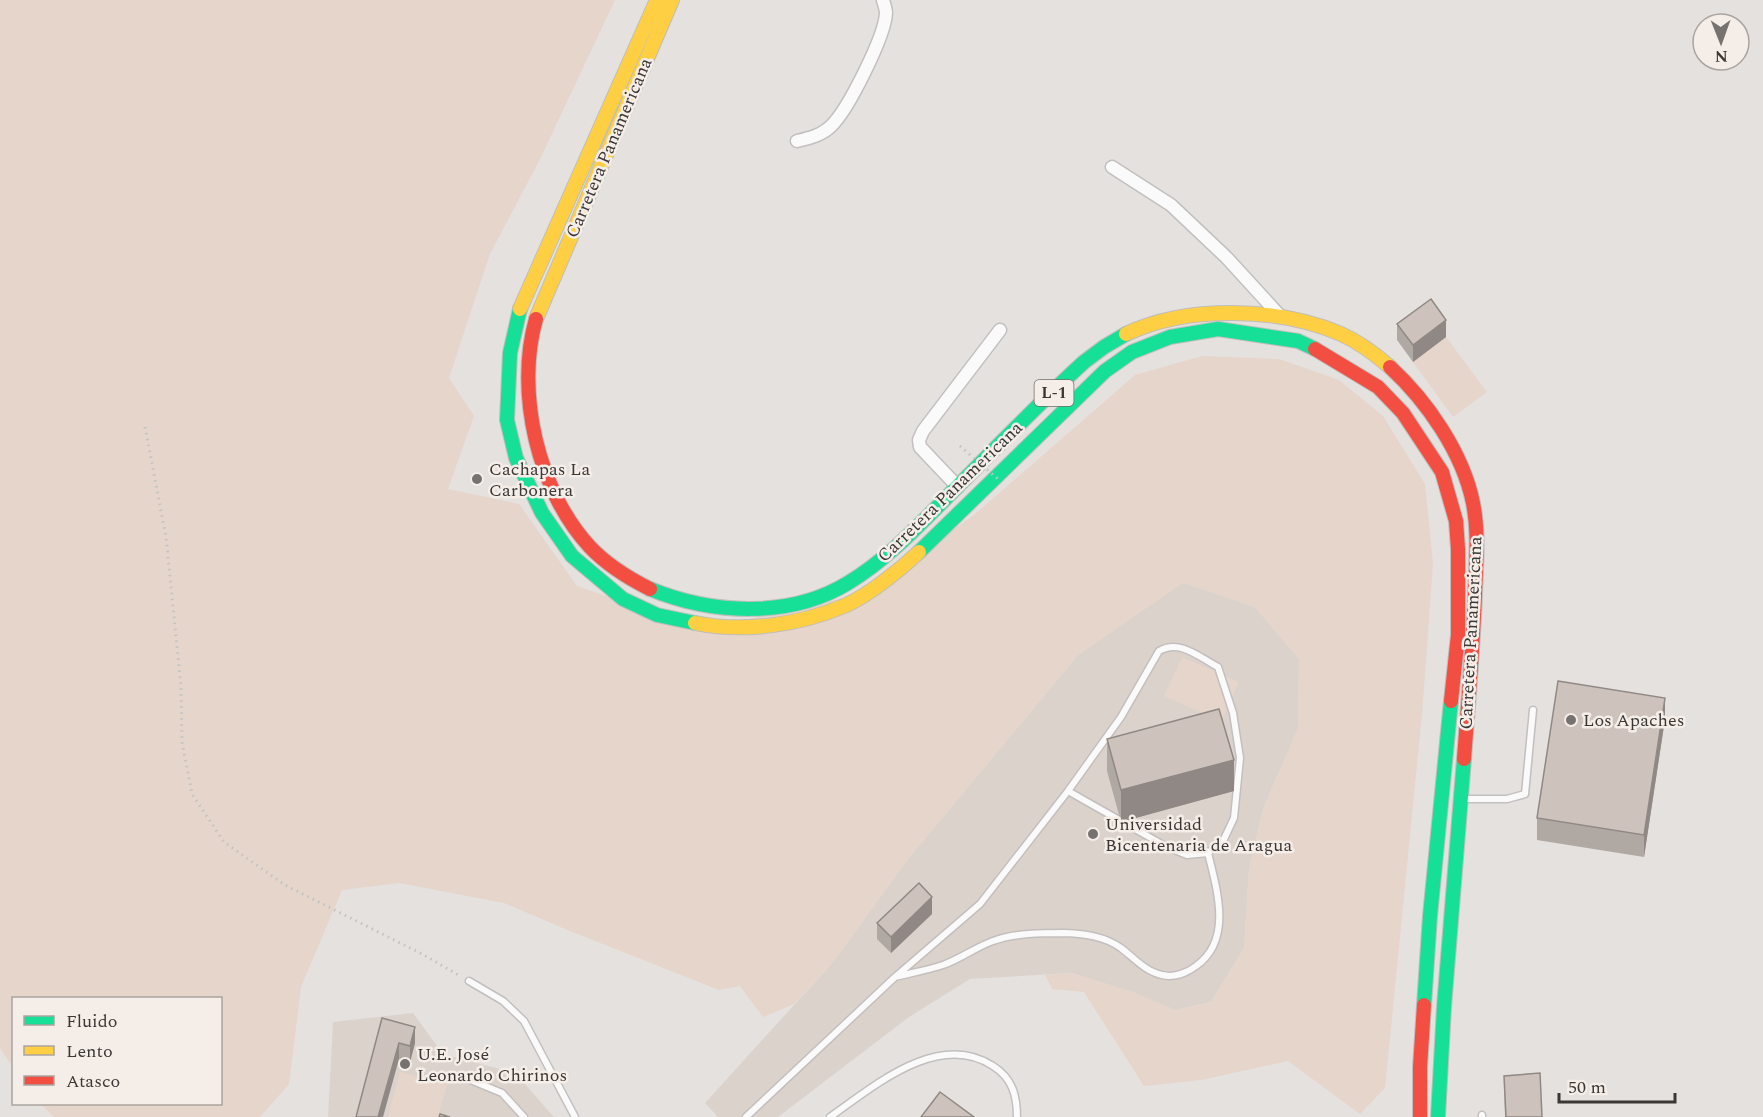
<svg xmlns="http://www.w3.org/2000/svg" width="1763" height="1117" viewBox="0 0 1763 1117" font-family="Spectral,serif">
  <rect width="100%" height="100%" fill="#e5e1de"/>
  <path fill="#dbd2cc" d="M1183,582l72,25 44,52 -1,69 -35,81 -14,60 -5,79 -33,54 -36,8 -43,-18 -61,-19 -101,6 -61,38 -131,100h-60l-13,-14 129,-142 74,-102 170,-204z
    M413,1013l30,41 72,19 39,44h-226l5,-95z"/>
  <path fill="#e6d5cb" d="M0,0h615l-75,159 -50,95 -41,124 25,38 -26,73 71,15 58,82 126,43 163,-36 109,-79 160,-139 67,-19 77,3 60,21 44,36 42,68 8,80 -11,150 -37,374 -25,26 -72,-53 -87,19 -57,6 -60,-94 -32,-3 -7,-14 26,-2 61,19 43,18 36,-8 33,-54 5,-79 14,-60 35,-81 1,-69 -44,-52 -72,-24 -105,72 -170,204 -74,102 -40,43 -31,13 -23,-31 -21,4 -149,-59 -66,-28 -105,-20 -57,7 -41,97 -12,97 -29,33h-206l-13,-13h179v-106h-206l-1,69 -13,-19z
    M1446,337l41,55 -34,25 -40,-55z
    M1182,657l57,25 -18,39 -57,-25z
    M400,1072l47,12 -9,33h-50z"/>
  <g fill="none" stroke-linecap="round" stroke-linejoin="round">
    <g stroke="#c3bfbe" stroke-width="9">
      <path id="lane" d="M1463,799h44l18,-5 8,-84
        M895,977c16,-4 33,-7 48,-12 17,-6 33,-18 50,-24 22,-8 48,-8 72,-8 20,1 39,3 56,15 13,10 25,24 41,27 12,3 25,-2 34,-9 37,-26 21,-76 12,-113
        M469,981l34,20 21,20 51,96
        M461,1076l41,17 22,24
        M1482,1115v2
        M746,1117l148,-139 86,-74 88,-113 53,-74 38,-66c21,-12 40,6 59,16l15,46 7,45 -6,60 -10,21 -16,14 -21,2 -22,-9 -97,-55
        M830,1117c43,-30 108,-87 163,-51 19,12 24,29 24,51"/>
    </g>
    <g stroke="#c3bfbe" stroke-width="15">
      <path id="street" d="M797,141c13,-3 25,-6 34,-15 17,-16 54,-90 55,-113 0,-4 -2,-9 -3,-13
        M1112,167l59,38 55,52 54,59
        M958,487l-38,-40 -1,-7 4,-9 77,-101"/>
    </g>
    <g stroke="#bfbebc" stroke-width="16">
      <path id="fast" d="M520,309l-10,44 -3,67 9,38 26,55 30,43 51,43 34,16 38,8
        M919,552l186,-181 27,-19 38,-15 48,-8 80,12 17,8
        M650,589c61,25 139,30 198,-6 40,-24 73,-60 106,-93 43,-43 85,-87 130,-128l20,-15 22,-13
        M1424,1005l6,-89 21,-215
        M1438,1117l6,-110 20,-248"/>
    </g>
    <g stroke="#bfbebc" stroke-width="16">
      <path id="slow" d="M520,309l137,-309
        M536,319l136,-319
        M1126,334c61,-29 153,-27 215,0 18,8 34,20 49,33
        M695,623c49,10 104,2 149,-17 24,-10 57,-37 75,-54"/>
    </g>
    <g stroke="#bfbebc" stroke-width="16">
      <path id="jam" d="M536,319c-21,73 2,172 54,228 17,18 38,31 60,42
        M1315,349l63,38 25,26 39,59 14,49 2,28v86l-7,66
        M1390,367c37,34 73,86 83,136 6,30 3,61 2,91 -2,55 -7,111 -11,165
        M1420,1117v-50l4,-62"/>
    </g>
    <path stroke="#c4c3c2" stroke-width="3" stroke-dasharray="1.5 4.5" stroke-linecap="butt" d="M145,427l21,110 15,149 1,56 10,52 32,48 61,43 139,70 36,21"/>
    <use href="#lane" stroke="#fbfafa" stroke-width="6"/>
    <use href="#street" stroke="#fbfafa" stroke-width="12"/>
    <use href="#fast" stroke="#16e098" stroke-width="14"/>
    <use href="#slow" stroke="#ffcf43" stroke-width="14"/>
    <use href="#jam" stroke="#f24e42" stroke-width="14"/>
    <path stroke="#c4c3c2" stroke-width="3" stroke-dasharray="1.5 4.5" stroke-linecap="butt" d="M960,446l38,33"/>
  </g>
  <path fill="#b0a8a2" d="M1397,324l49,13 -33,25 -16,-22z
    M1665,719l-21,138 -107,-17v-22z
    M1107,739l127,52 -113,31 -14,-51z
    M932,914l-41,39 -14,-14v-16z
    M382,1018l33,25 -5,19 -11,-3z
    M1504,1076l38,41h-37z"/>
  <path fill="#908884" d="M1446,320v17l-33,25v-17z
    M1665,698v21l-21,138v-22z
    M1234,760v31l-113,31v-32z
    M932,897v17l-41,39v-16z
    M415,1027v16l-5,19v-16z
    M399,1043v16l-16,58h-5z"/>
  <path fill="#cdc3bc" stroke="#908884" stroke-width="1.5" d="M1431,299l15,21 -33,25 -16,-21z
    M1558,681l107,17 -21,137 -107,-17z
    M1219,709l15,51 -113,30 -14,-51z
    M919,883l13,14 -41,40 -14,-14z
    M382,1018l33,9 -5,19 -11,-3 -21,74h-22z
    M1540,1073l2,44h-36l-2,-41z
    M940,1092l34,25h-53z
    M440,1114l10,3h-11z"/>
  <g fill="#767270" stroke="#f5ede8" stroke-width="2">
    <circle cx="477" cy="479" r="6"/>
    <circle cx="1571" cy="720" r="6"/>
    <circle cx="1093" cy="834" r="6"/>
    <circle cx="405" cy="1064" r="6"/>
  </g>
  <g text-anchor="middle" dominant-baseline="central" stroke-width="5" stroke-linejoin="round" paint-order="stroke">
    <rect fill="#f5ede8" stroke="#726e6b" stroke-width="1.5" x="1034.5" y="380" width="39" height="26" rx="4.5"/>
    <g font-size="16" font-weight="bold" fill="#3a3735">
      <text x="1054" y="393">L-1</text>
    </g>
    <g font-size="18" fill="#3a3735" stroke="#f5ede8">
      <text transform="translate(609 148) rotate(-67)">Carretera Panamericana</text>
      <text transform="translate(950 492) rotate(-44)">Carretera Panamericana</text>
      <text transform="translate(1471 633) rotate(-87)">Carretera Panamericana</text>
    </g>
    <g font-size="18" fill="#3a3735" stroke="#f5ede8" text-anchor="start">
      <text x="489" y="469">Cachapas La<tspan x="489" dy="21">Carbonera</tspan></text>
      <text x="1583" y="720">Los Apaches</text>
      <text x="1105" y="824">Universidad<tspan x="1105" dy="21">Bicentenaria de Aragua</tspan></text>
      <text x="417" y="1054">U.E. José<tspan x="417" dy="21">Leonardo Chirinos</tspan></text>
    </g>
  </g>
  <rect x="12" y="997" width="210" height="108" fill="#f5ede8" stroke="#aaa4a0" stroke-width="1.5"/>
  <rect x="24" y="1016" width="30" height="9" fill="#16e098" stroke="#aaa4a0" stroke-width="1.5"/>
  <text x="66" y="1027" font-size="18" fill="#3a3735">Fluido</text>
  <rect x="24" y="1046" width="30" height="9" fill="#ffcf43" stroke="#aaa4a0" stroke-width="1.5"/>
  <text x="66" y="1057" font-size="18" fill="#3a3735">Lento</text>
  <rect x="24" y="1076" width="30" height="9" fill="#f24e42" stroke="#aaa4a0" stroke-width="1.5"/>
  <text x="66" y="1087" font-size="18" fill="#3a3735">Atasco</text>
  <g transform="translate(1721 42) rotate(179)"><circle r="28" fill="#f5ede8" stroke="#aaa4a0" stroke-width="1.5"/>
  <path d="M0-4.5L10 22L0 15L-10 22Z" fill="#767270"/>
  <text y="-9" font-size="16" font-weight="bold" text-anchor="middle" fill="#3a3735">N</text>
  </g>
  <path d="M1559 1093v9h116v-9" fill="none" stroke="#3a3735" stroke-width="3"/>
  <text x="1568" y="1093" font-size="18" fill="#3a3735" stroke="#f5ede8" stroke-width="4.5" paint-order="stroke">50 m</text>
</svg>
